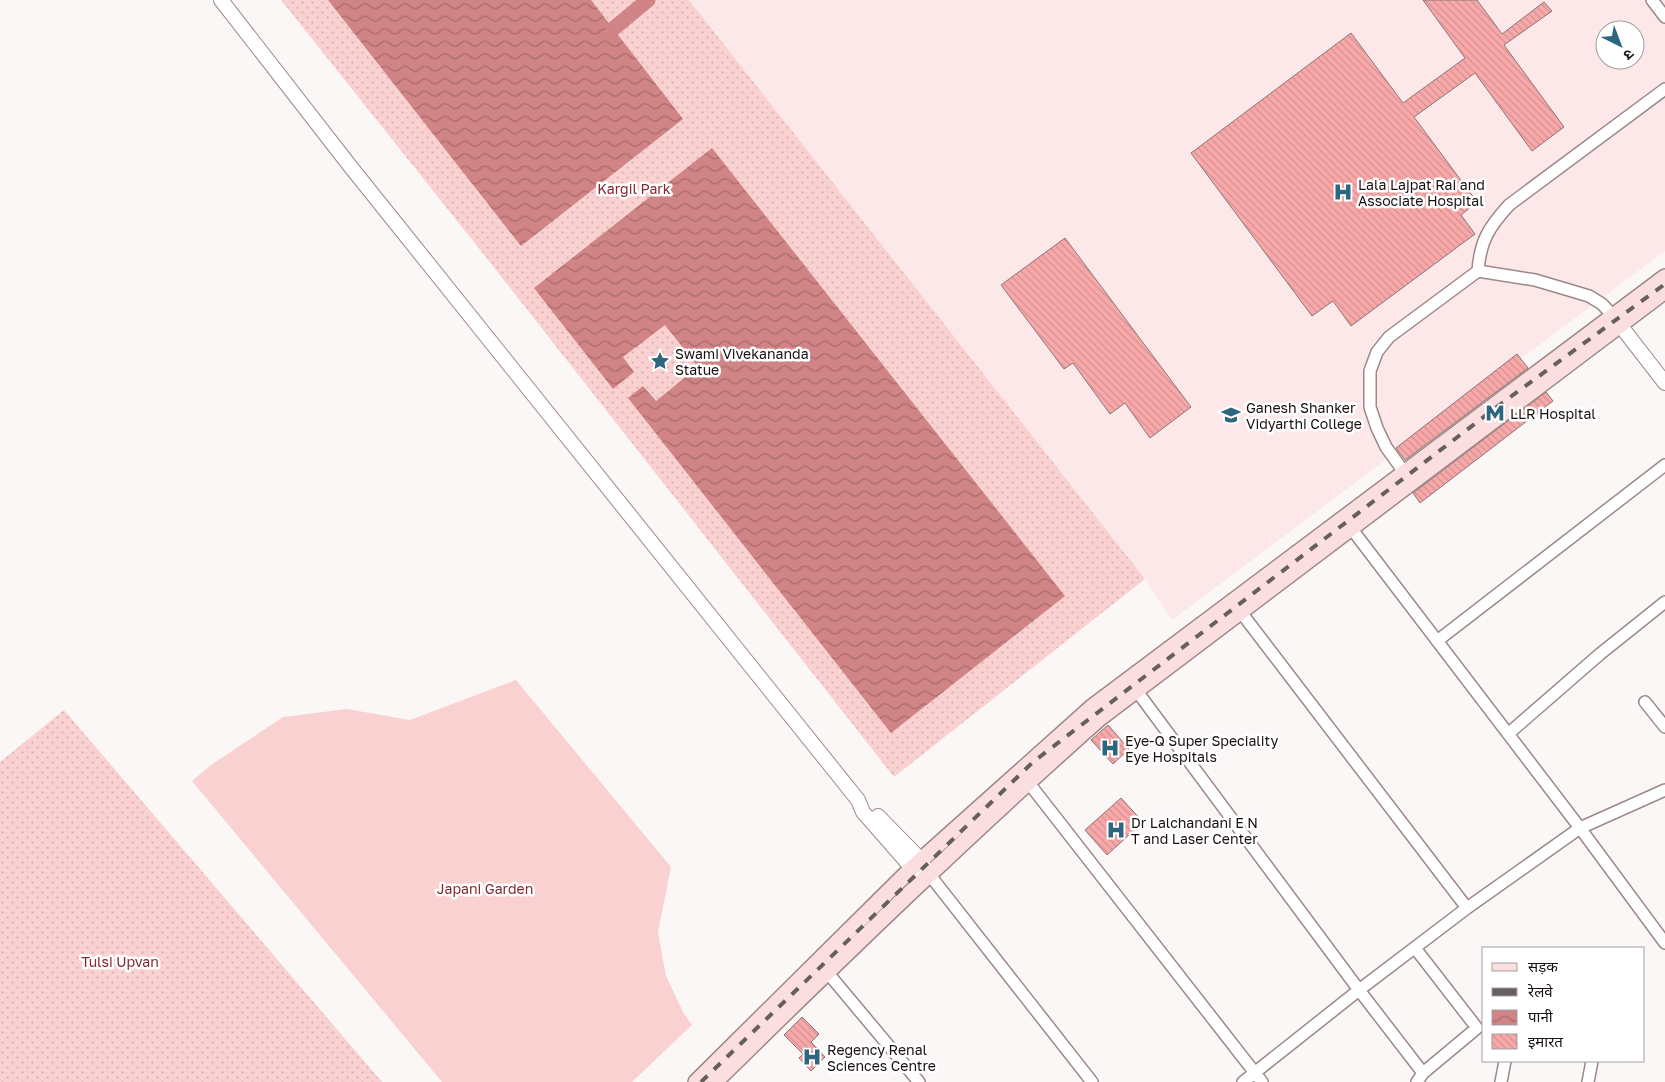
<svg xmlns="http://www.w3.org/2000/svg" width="1665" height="1082" viewBox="0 0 1665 1082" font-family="'Golos Text','Noto Sans Devanagari',sans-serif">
  <defs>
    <pattern id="grass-dots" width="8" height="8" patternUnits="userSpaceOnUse" patternTransform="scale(1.25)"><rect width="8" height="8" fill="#fad1d1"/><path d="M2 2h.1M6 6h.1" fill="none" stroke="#d6b2b2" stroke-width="1.8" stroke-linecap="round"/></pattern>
    <pattern id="water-waves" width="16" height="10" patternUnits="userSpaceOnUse" patternTransform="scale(1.25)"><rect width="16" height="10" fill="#d08485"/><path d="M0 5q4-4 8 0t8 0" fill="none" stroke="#a86b6b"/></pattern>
    <pattern id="building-back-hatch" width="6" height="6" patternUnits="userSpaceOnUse" patternTransform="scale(1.25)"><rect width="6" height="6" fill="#f8a8a9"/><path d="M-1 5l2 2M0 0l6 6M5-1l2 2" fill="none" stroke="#d49090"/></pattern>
  </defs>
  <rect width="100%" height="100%" fill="#fcf7f7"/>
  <path fill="#fce8e8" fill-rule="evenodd" d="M689,0h976v251l-493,369 -27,-41zM1605,30h30v30h-30z"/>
  <path fill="url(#grass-dots)" d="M281,0h408l456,579 -251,198 -409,-521z
    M64,710l318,372h-382v-320z"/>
  <path fill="#fad1d1" d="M516,680l155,187 -13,65 8,44 17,36 9,13 -60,57h-190l-250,-301 19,-16 72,-48 64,-8 63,11z"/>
  <path fill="url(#water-waves)" d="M328,0h263l92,119 -162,127z
    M712,148l353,448 -174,137 -263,-335 15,-12 13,15 42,-34 -33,-42 -42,32 11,15 -21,17 -79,-101z"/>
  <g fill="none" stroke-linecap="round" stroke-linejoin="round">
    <path stroke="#d08485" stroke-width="15" d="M613,29l35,-29"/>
  </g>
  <path fill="url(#building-back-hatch)" stroke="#8b7676" d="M1423,0h54l25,34 42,-32 8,9 -48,34 60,82 -32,24 -57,-78 -61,44 63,85 -16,13 14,19 -124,92 -18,-25 -21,15 -121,-163 160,-120 52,70 62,-45z
    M1065,238l126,169 -41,31 -25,-35 -15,11 -37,-51 -9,6 -63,-84z
    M1517,354l11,14 -123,92 -9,-12z
    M1546,392l7,9 -133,102 -7,-10z
    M1108,725l21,24 -16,15 -22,-24z
    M1121,798l22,24 -36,33 -22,-25z
    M802,1017l17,17 -8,8 14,15 -14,14 -12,-13 4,-4 -19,-19z"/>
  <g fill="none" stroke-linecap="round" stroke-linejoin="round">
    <g stroke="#9d8888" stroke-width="14">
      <path id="minor" d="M1652,0l13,17
        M1478,271l57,9 54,16 13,8 11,12
        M1404,472l-18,-25 -9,-19 -7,-21v-36l7,-19 12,-15 89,-66c2,-30 11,-44 31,-66l156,-116
        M1351,528l229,300 85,115
        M1240,611l227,297
        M1437,641l228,-176
        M1136,690l223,300 64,83
        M1645,702l20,25
        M1508,734l92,-80 65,-52
        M1028,782l234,300
        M929,874l163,208
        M1415,948l62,80 -54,45 -6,9
        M827,972l92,110
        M1243,1082l116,-92 108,-82 113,-80 85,-38
        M1501,1082l4,-21
        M1588,1082l4,-21"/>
    </g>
    <g stroke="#9d8888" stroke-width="16">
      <path id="tertiary" d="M221,0l129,166 508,634 5,12 49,56 17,6
        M1613,316l52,67
        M878,816l43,44 4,8"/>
    </g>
    <g stroke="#9d8888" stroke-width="18">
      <path id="secondary" d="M696,1082l216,-214 180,-161 573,-430
        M715,1082c126,-124 253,-247 385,-364l565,-427"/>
    </g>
    <use href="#minor" stroke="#fff" stroke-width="11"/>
    <use href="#tertiary" stroke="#fff" stroke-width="14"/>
    <use href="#secondary" stroke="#fbdfe0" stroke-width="15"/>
    <path stroke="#665f5f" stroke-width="4" stroke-dasharray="9 9" stroke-linecap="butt" d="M701,1082l332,-320 465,-356 167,-122"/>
  </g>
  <defs>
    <g id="hospital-bare" transform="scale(1.5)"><path d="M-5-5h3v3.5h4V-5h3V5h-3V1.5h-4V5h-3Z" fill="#2c667f" stroke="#fff" stroke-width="2.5" paint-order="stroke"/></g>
    <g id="sight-bare" transform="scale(1.5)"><path d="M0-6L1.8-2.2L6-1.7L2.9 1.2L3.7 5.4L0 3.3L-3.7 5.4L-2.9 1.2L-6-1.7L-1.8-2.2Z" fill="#2c667f" stroke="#fff" stroke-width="2.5" paint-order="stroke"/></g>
    <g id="metro-bare" transform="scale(1.5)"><path d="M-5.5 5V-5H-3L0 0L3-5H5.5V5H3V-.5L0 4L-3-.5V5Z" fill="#2c667f" stroke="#fff" stroke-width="2.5" paint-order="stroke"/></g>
    <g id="university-bare" transform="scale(1.5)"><path d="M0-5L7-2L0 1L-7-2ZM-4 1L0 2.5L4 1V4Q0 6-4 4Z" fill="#2c667f" stroke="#fff" stroke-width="2.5" paint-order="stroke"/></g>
  </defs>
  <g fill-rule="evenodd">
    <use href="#hospital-bare" x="1343" y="192"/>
    <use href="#sight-bare" x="660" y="361"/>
    <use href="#metro-bare" x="1495" y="413"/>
    <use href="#university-bare" x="1231" y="415"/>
    <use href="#hospital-bare" x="1110" y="748"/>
    <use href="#hospital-bare" x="1116" y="830"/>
    <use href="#hospital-bare" x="812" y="1057"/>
  </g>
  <g text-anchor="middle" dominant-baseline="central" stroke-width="5" stroke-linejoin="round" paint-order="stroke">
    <g font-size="14" fill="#181010" stroke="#fff" text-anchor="start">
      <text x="1358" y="184">Lala Lajpat Rai and<tspan x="1358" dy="16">Associate Hospital</tspan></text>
      <text x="675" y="353">Swami Vivekananda<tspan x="675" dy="16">Statue</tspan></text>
      <text x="1246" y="407">Ganesh Shanker<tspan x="1246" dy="16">Vidyarthi College</tspan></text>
      <text x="1510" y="413">LLR Hospital</text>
      <text x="1125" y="740">Eye-Q Super Speciality<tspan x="1125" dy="16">Eye Hospitals</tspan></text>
      <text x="1131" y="822">Dr Lalchandani E N<tspan x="1131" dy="16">T and Laser Center</tspan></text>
      <text x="827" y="1049">Regency Renal<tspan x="827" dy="16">Sciences Centre</tspan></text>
    </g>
    <g font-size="14" fill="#832830" stroke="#fff">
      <text x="634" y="188">Kargil Park</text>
      <text x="485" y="888">Japani Garden</text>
      <text x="120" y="961">Tulsi Upvan</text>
    </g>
  </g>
  <rect x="1482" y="947" width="162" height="115" fill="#ffffff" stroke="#a39f9f"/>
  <rect x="1492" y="963" width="25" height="8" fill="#fbdfe0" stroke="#a39f9f"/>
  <text x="1528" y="972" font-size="15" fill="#181010">सड़क</text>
  <rect x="1492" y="988" width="25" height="8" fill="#665f5f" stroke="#a39f9f"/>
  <text x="1528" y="997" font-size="15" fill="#181010">रेलवे</text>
  <rect x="1492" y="1010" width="25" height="15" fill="url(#water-waves)" stroke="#a39f9f"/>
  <text x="1528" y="1022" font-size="15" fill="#181010">पानी</text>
  <rect x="1492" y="1034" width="25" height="15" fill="url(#building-back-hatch)" stroke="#a39f9f"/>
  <text x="1528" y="1047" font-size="15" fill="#181010">इमारत</text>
  <g transform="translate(1620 45) rotate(138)"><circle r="24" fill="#ffffff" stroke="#a39f9f"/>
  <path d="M0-4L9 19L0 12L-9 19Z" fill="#2c667f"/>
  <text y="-8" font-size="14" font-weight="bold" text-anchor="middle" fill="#181010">उ</text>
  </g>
</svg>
